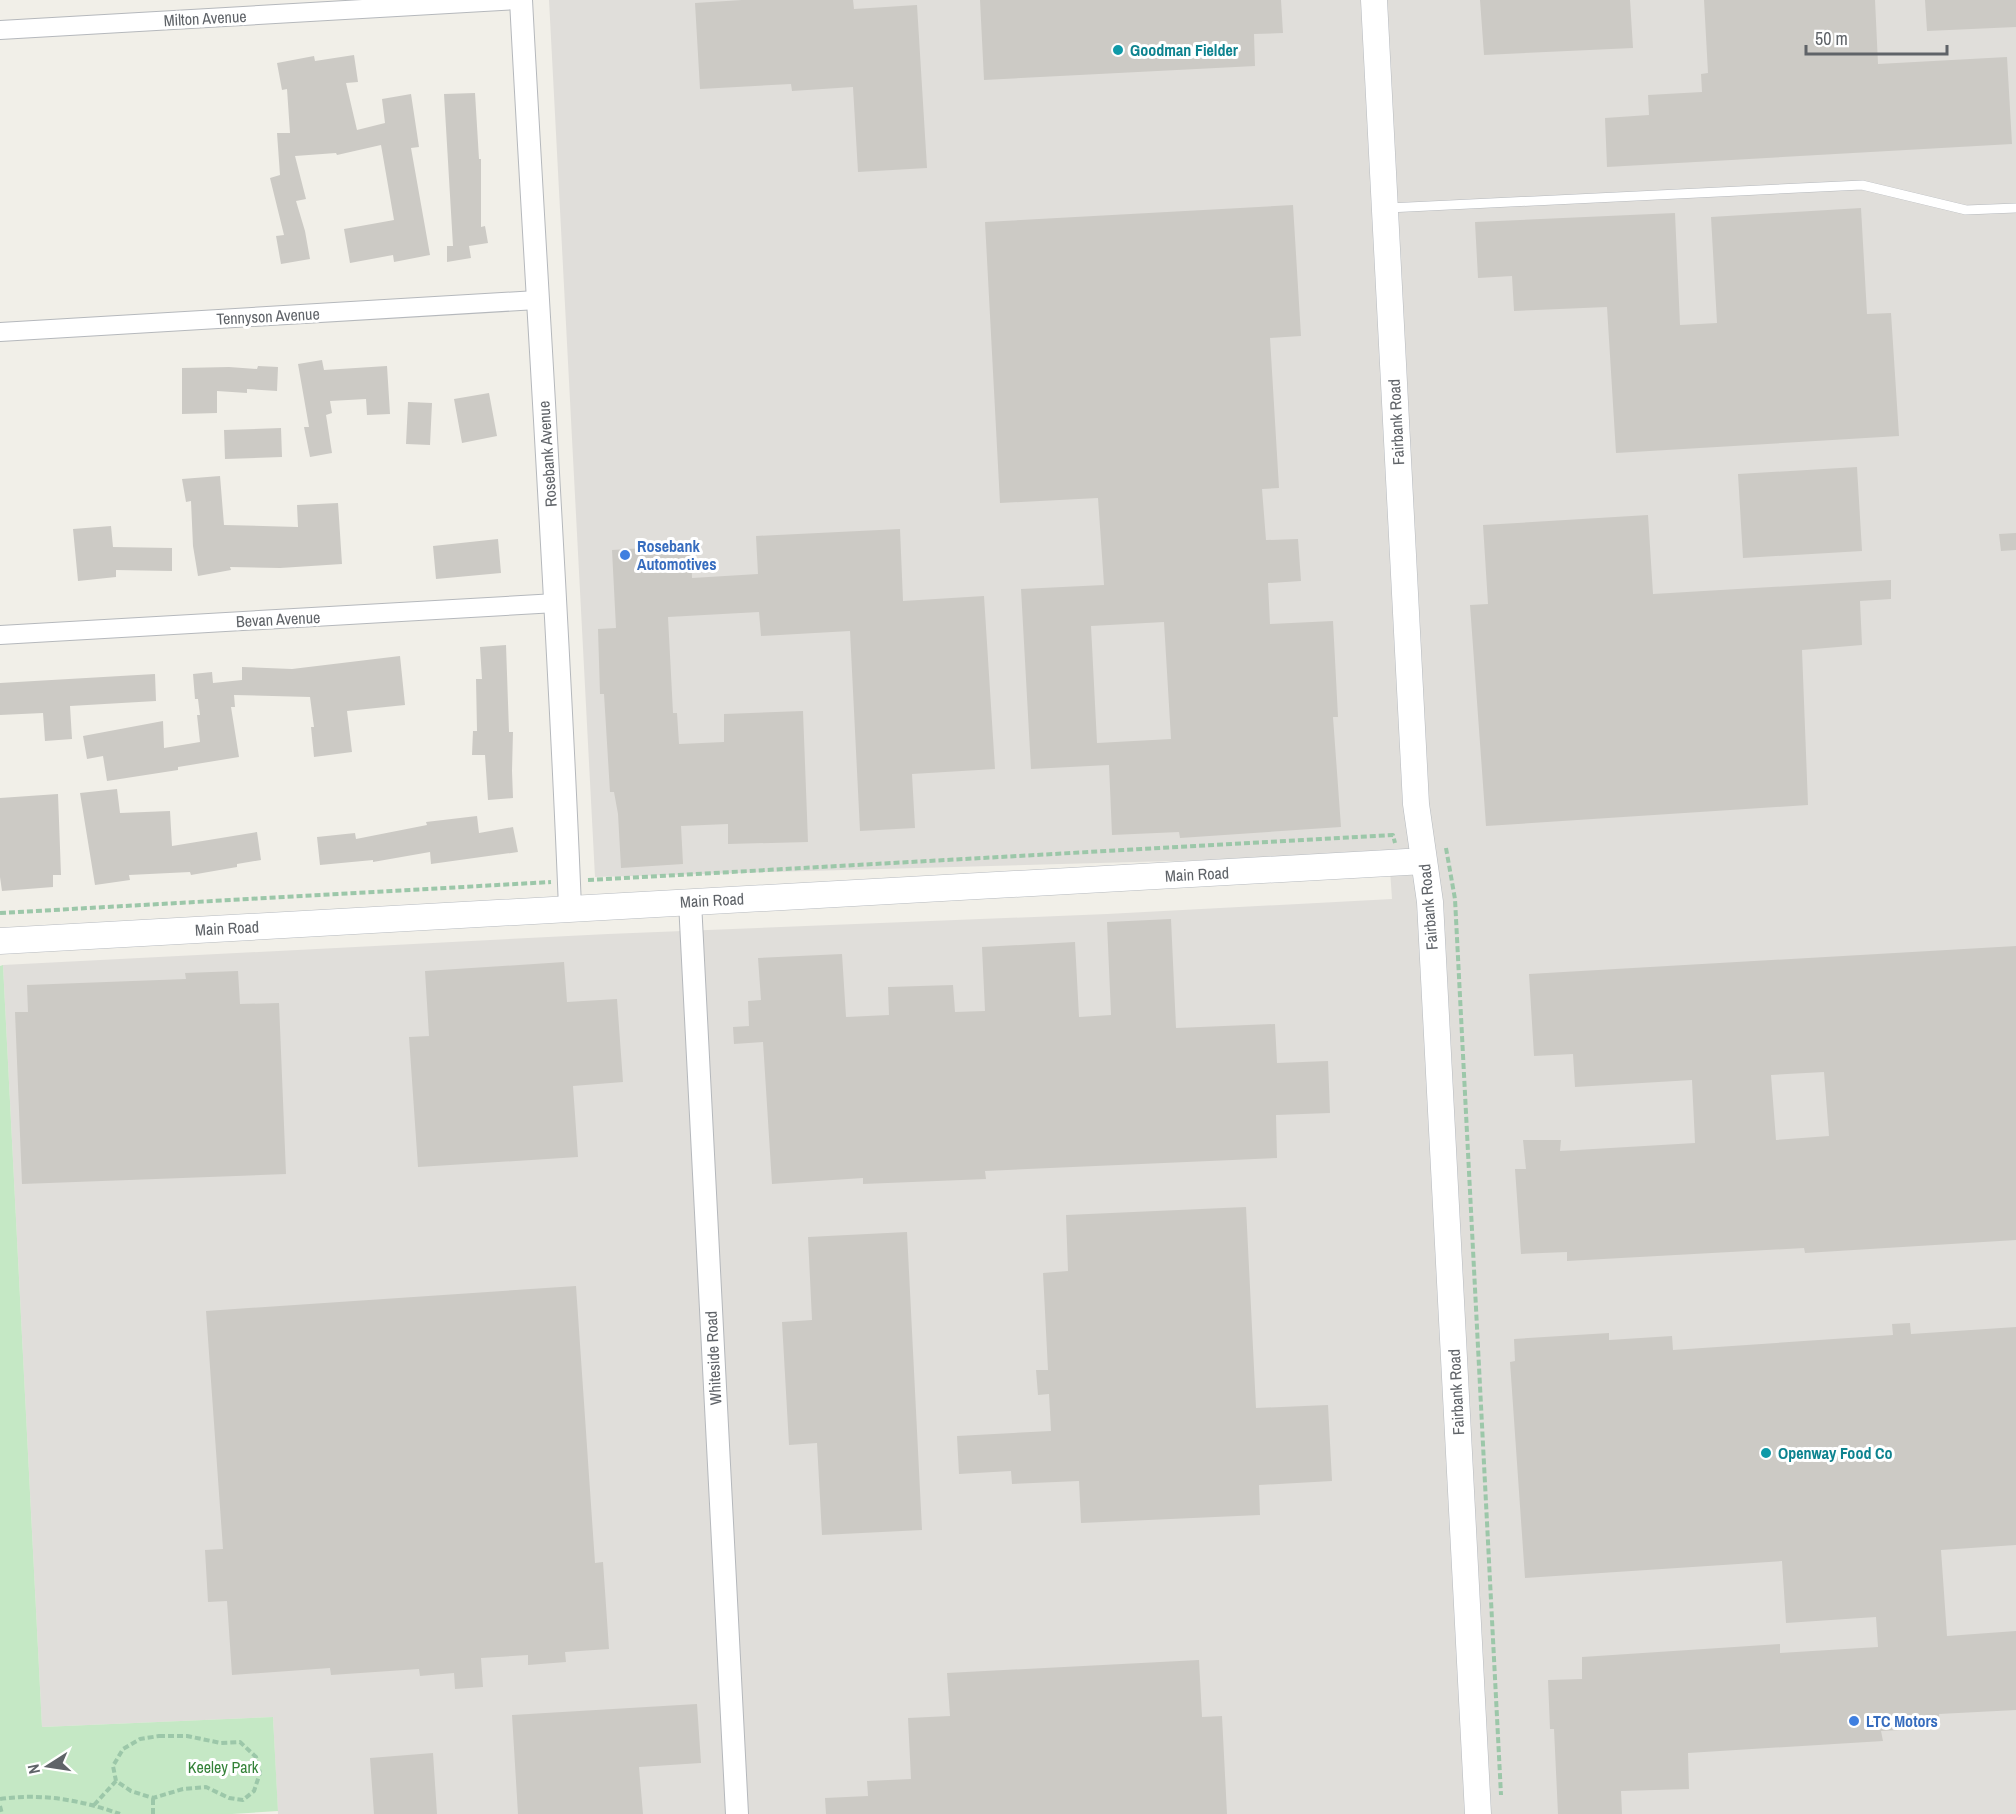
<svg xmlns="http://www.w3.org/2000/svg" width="2016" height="1814" viewBox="0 0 2016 1814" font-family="'Archivo Narrow',sans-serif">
  <rect width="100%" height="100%" fill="#f1efe8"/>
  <path fill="#e0deda" d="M549,0h1467v1814h-1738l-5,-97 -231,10 -39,-762 605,-31 499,-20 285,-15 -3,-44 -794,22z"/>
  <path fill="#c5e8c5" d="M3,965l39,762 231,-10 5,94 -46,3h-232v-848z"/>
  <path fill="#cccac5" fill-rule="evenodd" d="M742,0h111l1,9 63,-4 10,163 -69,4 -5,-85 -61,4 -1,-7 -91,5 -5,-86z
    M980,0h301l2,33 -29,1 1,32 -271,14z
    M1480,0h150l3,48 -149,7z
    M1704,0h171l3,64 129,-7 5,87 -405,23 -2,-49 44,-3 -1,-20 54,-3 -1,-18 7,-1z
    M1925,0h91v27l-89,4z
    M354,55l4,27 -12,1 11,47 28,-7 -3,-24 29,-5 8,53 -8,1 19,107 -36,7 -1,-7 -43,8 -6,-34 50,-9 -13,-75 -44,10 -1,-2 -41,3 11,43 -10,2 9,30 5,28 -29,5 -5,-28 8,-1 -14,-57 10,-3 -3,-42h13l-3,-44 -5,1 -5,-27 37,-7 1,5z
    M475,93l4,66h2v68l4,-1 3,17 -19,3 2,12 -24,4v-16h6l-9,-152z
    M1293,205l8,131 -31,2 9,150 -17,1 4,51 32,-1 3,42 -33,2 2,41 63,-3 5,96h-5l8,110 -161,11 -1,-6 -67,3 -3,-70 -78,4 -10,-180 83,-4 -6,-87 -98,5 -15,-281zM1164,622l7,117 -74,4 -6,-117z
    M1861,208l6,106 24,-1 8,123 -283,17 -9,-146 -93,4 -2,-35 -34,2 -3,-56 200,-9 5,112 37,-2 -6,-106z
    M322,360l2,10 63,-4 3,48 -23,1 -1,-16 -36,2 2,12 -6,2 6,38 -22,4 -6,-30h5l-11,-63z
    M258,366l20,1 -1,24 -30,-2v4l-30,-2v22l-35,1v-46l47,-1 28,2z
    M489,393l8,43 -35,7 -8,-44z
    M408,402l24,1 -2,42 -24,-1z
    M281,428l1,29 -57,2 -1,-29z
    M1857,467l5,84 -119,7 -5,-84z
    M220,476l4,49 74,2 -1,-22 41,-2 4,61 -62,4 -50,-1 1,3 -33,6 -5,-30 -2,-45 -5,1 -4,-23z
    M1648,515l5,79 238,-14v19l-31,2 2,44 -60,5 6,155 -322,21 -16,-221 18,-1 -5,-79z
    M111,526l2,21 59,1v23l-56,-1v7l-38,4 -5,-52z
    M900,529l3,72 81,-5 11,173 -83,5 3,54 -55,3 -10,-200 -89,5 -2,-24 -91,5 5,96h4l2,31 45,-2v-28l79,-3 5,131 -80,2v-20l-47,2 2,38 -62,4 -3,-54 -4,-22h-4l-6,-98h-4l-2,-65 18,-1 -4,-78 79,-5 1,33 66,-4 -2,-38z
    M2016,533v17l-15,1 -2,-17z
    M498,539l3,34 -65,6 -3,-33z
    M506,645l3,87h4l-1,39 1,27 -25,2 -3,-45h-13l1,-24h4l-1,-52h6l-2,-32z
    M400,656l5,49 -58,6 5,41 -38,5 -3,-30h3l-4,-30 -76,-2 1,12h-4l8,50 -61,10v3l-71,11 -4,-25 -16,3 -4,-23 80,-15 1,27 36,-6 -3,-27h3l-2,-16h-3l-2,-25 19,-2 1,11 29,-3v-13l50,2z
    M155,674l1,27 -86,5 2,33 -27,2 -2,-28 -43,2v-32z
    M117,789l3,24 50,-2 2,35 85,-14 4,28 -24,4v3l-46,8 -1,-3 -61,3 1,5 -35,5 -15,-92z
    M58,794l3,81h-8v12l-51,4 -2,-14v-79z
    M477,816l2,17 34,-6 5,25 -87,12 -1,-12 -57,10v-2l-53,5 -3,-28 38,-4 1,6 71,-14 -1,-3z
    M1171,919l5,109 99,-4 2,39 51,-2 2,52 -54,2 1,43 -292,13 1,8 -123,5v-6l-91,6 -9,-142 -29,2 -1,-17 16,-1 -1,-25 13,-1 -3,-42 84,-4 4,63 43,-2 -1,-28 65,-2 2,27 30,-1 -3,-64 93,-5 4,75 32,-2 -4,-93z
    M2016,946v294l-211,13 -1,-5 -237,13v-9l-46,2 -6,-85h11l-3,-29h38l-1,11 135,-8 -3,-63 -117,7 -2,-33 -39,2 -5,-82zM1824,1072l5,64 -53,4 -5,-65z
    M564,962l3,40 50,-3 6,83 -50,4 5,71 -160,10 -9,-130 20,-1 -4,-65z
    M238,971l2,33 39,-1 7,171 -264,10 -7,-172h13l-1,-27 159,-6 -1,-6z
    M1246,1207l10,201 72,-3 4,76 -73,4 1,30 -179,8 -2,-42 -67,3 -1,-13 -52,3 -2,-38 94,-5 -2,-37 -11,1 -2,-25h12l-5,-97 25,-2 -2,-56z
    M907,1232l15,298 -100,5 -5,-92 -28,2 -7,-123 30,-2 -4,-83z
    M576,1286l19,277 8,-1 6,87 -44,3 1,10 -38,3v-10l-47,3 2,29 -28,2 -1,-16 -34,3 -1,-7 -88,6 -1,-7 -98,7 -5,-74 -19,1 -3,-52 18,-1 -17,-238z
    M1910,1323l1,11 105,-7v218l-75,5 6,86 69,-5v79l-77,4 -1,14 -57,3 2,10 -195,12 1,36 -68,2 1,23h-64l-4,-85h-4l-2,-49 34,-1v-22l198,-13v9l98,-6 -2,-30 -90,6 -4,-62 -257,17 -15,-216 5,-1 -1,-22 95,-6v7l63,-4 1,14 220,-15 -1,-11z
    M1199,1660l3,57 20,-1 5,98h-401l-1,-16 43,-2 -1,-15 44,-2 -3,-61 42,-2 -3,-43z
    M697,1704l4,59 -62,4 4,47h-125l-6,-99z
    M433,1753l4,61h-63l-4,-56z"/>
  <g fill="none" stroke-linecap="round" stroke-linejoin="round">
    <g stroke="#b5b8bc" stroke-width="10">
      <path id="service" d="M1388,208l474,-23 104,25 50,-2"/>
    </g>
    <g stroke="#b5b8bc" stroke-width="20">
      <path id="minor" d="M0,30l518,-30
        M0,332l537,-32
        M0,635l556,-32"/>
    </g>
    <g stroke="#b5b8bc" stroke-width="24">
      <path id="tertiary" d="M521,0c16,303 37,605 49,908
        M690,902l47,912"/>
    </g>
    <g stroke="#b6babf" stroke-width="27">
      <path id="secondary" d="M1374,0l42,804 14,98 48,912
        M0,941l1424,-80"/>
    </g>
    <path stroke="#9cc7a9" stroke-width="4" stroke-dasharray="6 3" stroke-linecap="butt" d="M1446,848l9,51 46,896
      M588,880l805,-45 2,8
      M0,913l551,-31
      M159,1736h28l34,7 19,-1 16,15 4,16 -6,18 -11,9 -14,-2 -23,-11 -23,2 -30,9 -22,-7 -15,-10 -3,-15 10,-17 17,-10z
      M0,1799c42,-6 81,1 120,15
      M94,1805l22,-24
      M0,1806l2,8
      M153,1814v-16"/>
    <use href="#service" stroke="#fff" stroke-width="9"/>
    <use href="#minor" stroke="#fff" stroke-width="18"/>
    <use href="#tertiary" stroke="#fff" stroke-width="22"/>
    <use href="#secondary" stroke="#fff" stroke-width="26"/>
  </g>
  <g fill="#0f9aa8" stroke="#fff" stroke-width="2">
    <circle cx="1118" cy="50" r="6"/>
    <circle cx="1766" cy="1453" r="6"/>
  </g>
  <g fill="#3f7fe0" stroke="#fff" stroke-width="2">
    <circle cx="625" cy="555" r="6"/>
    <circle cx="1854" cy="1721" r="6"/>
  </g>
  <g text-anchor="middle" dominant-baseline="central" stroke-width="6" stroke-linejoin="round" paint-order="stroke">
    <g font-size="16" fill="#5f6368" stroke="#fff">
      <text transform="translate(205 18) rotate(-3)">Milton Avenue</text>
      <text transform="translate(268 316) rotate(-3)">Tennyson Avenue</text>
      <text transform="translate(1396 422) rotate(-93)">Fairbank Road</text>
      <text transform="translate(547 454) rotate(-94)">Rosebank Avenue</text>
      <text transform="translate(278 619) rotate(-3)">Bevan Avenue</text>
      <text transform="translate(1197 874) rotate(-3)">Main Road</text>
      <text transform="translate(712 900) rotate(-3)">Main Road</text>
      <text transform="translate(1428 907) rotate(-95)">Fairbank Road</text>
      <text transform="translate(227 928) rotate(-3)">Main Road</text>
      <text transform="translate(713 1358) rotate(-93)">Whiteside Road</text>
      <text transform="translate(1456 1392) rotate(-93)">Fairbank Road</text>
    </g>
    <g font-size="16" font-weight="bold" fill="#0d838f" stroke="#fff" text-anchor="start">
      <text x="1130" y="50">Goodman Fielder</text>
      <text x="1778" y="1453">Openway Food Co</text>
    </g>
    <g font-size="16" font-weight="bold" fill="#366cbe" stroke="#fff" text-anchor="start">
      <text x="637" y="546">Rosebank<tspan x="637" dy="18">Automotives</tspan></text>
      <text x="1866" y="1721">LTC Motors</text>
    </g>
    <g font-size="16" fill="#348238" stroke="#fff">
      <text x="223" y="1767">Keeley Park</text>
    </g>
  </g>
  <g transform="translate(48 1766) rotate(258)" stroke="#ffffff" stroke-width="4.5" paint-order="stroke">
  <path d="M0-4.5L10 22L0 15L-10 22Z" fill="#5f6368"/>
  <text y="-9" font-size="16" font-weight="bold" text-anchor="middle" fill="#5f6368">N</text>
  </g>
  <path d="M1806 45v9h141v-9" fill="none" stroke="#5f6368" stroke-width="3"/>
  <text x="1815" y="45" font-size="18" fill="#5f6368" stroke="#ffffff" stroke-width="4.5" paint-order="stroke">50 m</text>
</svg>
